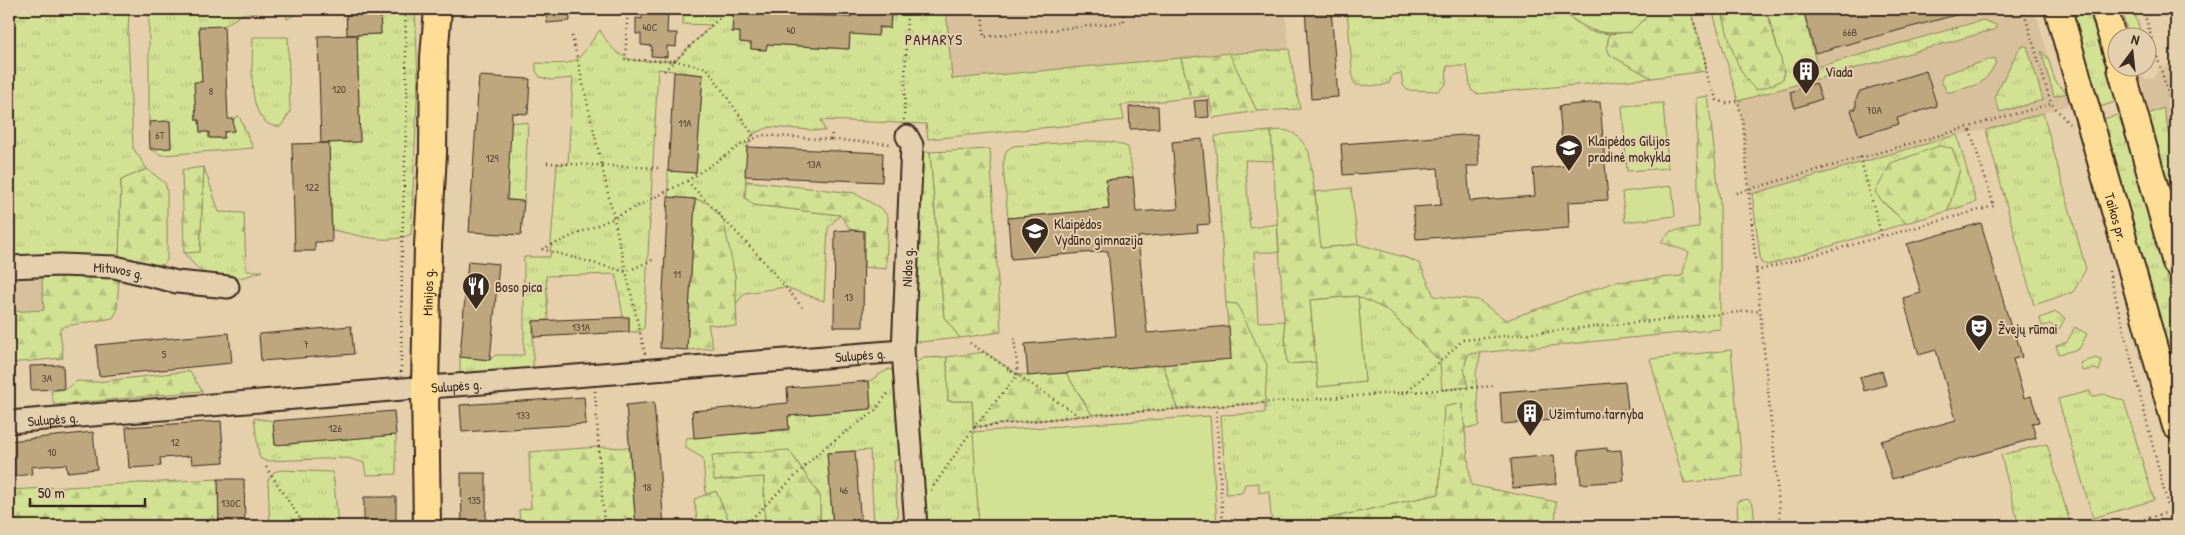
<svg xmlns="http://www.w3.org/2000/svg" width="2185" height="535" viewBox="0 0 2185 535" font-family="'Patrick Hand',sans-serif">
  <defs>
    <pattern id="grass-tufts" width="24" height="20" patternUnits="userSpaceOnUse" patternTransform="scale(1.25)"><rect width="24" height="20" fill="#d3e194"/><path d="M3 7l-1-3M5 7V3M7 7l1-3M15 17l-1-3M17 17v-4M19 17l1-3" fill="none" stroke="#b6c17f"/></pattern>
    <pattern id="forest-firs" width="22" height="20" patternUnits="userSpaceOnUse" patternTransform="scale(1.25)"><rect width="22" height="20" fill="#d3e194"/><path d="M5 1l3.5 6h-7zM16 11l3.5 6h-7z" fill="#b6c17f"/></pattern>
  </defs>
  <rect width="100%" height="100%" fill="#e6cfab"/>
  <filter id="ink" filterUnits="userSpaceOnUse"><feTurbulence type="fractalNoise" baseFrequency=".02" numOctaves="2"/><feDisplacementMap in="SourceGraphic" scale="10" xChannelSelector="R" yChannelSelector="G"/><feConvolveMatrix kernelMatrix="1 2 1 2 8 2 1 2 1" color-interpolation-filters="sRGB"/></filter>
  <g filter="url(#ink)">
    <path fill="#d7c09b" d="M946,9h339l4,40 -337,30z
      M1712,9h323l20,72 12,12 6,11 -87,26 -29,5 -208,60 -6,-71 -13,-57z
      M2176,63v151l-36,-138 6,3 7,-1 8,-10z
      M41,267l3,43 -35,2v-43z"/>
    <path fill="url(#grass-tufts)" stroke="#878659" d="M9,9h120l-1,26 5,113 14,21 -26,11 -2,82 -75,-7 -35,2z
      M149,9h156l-18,10 -1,-10 -44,5 -18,12 -25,2 3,54h-7l1,38h3l1,12h9v6h15v-6l10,-1 -1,-12 6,-3 14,32 -91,7 -12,-6 21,-1 -1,-27 -21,1z
      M380,9h35l3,70 -7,155c-24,12 -55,0 -79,-4l-3,-87 31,-2 -3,-106 24,-1z
      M683,9h57v6l-8,17h8v10l11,1v6l15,1 1,-6 82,5 1,-21h40l1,-12 4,1 1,-8h50l6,70 229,-21 10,40 -70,7 3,15 -196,19 -2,-15 -105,-4 4,11 -55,-4 -18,7 -5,13 -2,51 9,7 86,10 -12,13 -4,73 -39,-14 -40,6 -9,11 -1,-29 -28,-72 -12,-4 -27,-2v-26l28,1 7,-97 -45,-6 -14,259 -4,4h-11v-15h-6l-7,-43 -70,2 2,44 -15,1v50l-73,6v-20l30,3 5,-5h29v-98h26l7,-93h11l5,-86 -22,2 -11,-3 -4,-6v-8c44,2 38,2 64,-33 21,38 36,30 75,31l37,-36 -29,-1z
      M1347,9h211l31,22 20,3 -2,14 3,7 42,23 -175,16 -6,-4 -4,-24h-20l-1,18 -8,7 -31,-1 -4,-5 -2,-12 -9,2 -3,8 -9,3 -24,-1 -3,-5z
      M1712,9h9l19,60 43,9 1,-8 -18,-61h37l14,58 166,-47 13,5v4l-258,72z
      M2072,9h19l26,92 -17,6z
      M2121,9h12l9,28h-13z
      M253,37h35l2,75 -9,14c-37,4 -28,-65 -28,-89z
      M2023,46h4l16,54 -43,12 -5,-14 1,-5 23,-44z
      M1289,49l11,60 -43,2 -28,-57z
      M2041,51l7,7 7,23 12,12 -13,3z
      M1995,58l1,4c-13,26 -19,22 -45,30h-4l-6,-12 3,-6z
      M2163,108l13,49v57l-27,-100z
      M2043,113l43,156 -13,23 -39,13 -48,-175z
      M2121,114l55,194v67l-73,-256z
      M511,122l17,1 -4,78 -24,-2z
      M1271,131l2,30 -28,-1 5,68 27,-4 2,28h-25l4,70 26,-1 3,43 29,-2 2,25 47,-5 -7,-86 29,14 53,51 24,7 4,-14 13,-1 -5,20 3,52 -3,2 -11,1 -3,-25 -18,5 -5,86 -144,32h-23l-3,-35 -10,2v-10l-14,1 -3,9 -16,1 -5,-79 44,-2v-10l-28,-99 -11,-1 -11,-167z
      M1957,135l19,67 -28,9 12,-42 -79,32 25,22 -138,42 -7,-2 -9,-69z
      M1089,141l24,1 15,5 5,30 -27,3 3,29 -101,9 -5,-52 3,-15 7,-5z
      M923,152h7l14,165 16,21 -40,4 -7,-3 6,-183z
      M204,167l15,45 25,1 2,58h17c-38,13 -53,15 -79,-18l16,-2z
      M2056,312l9,6 -6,11 -9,-5 -8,2 -2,-8z
      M2075,327l12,7 -8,15 -20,5 -3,-8 11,-4z
      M947,357l1,44h24l7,125h-52l-12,-163 9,-5z
      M2096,358l6,3 -3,10 -5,-2 -12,2 -2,-8z
      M1163,364l14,45 -85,6 -26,-42z
      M889,369l6,3 7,87 -8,2 4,65h-24l-4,-76 -43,3 6,73h-13v-30l-31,-46 -75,30 50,-3 1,49h-34l-15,-34 -10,3 -3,-37 -17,-10v-10l103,-8 -1,-14 83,-7 -2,-28z
      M2090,391l2,6 11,-3 21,7 30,99 -61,18 -35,-119z
      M254,418l19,3 2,24 121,-10v39l-30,1 -2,-12 -16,-5 -82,3 -6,-3 -1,-3z
      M2047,444l23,79 -19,3h-32l-18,-71z
      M281,470l52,2 5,54h-68l-2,-46 6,-8z
      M1748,499l5,6 2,21h-17l-1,-25z"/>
    <path fill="url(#forest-firs)" stroke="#878659" d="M1650,9h40l15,51 1,11 -54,7 -42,-23 -3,-7 2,-14 22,-2 14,-14z
      M1721,9h45l18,61 -1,9 -11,6 -16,5c-22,-20 -27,-54 -35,-81z
      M1229,53l28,58 -44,7 -4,-22 -18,2 -10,-40z
      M1708,96l12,107v126l-252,25 -4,14 4,19 -26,3 -2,-29 -53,-51 -30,-14 -47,4 6,62 -29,2 -16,-233c21,-3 27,3 38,21l13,96 36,-4 49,14 13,6 14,32 44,4 28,20 109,-38 67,-6 7,-24 -28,-10 10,-11 28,-3 -3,-130z
      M1939,146l13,2 8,21 -12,42 -42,12 -25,-23 -6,-8 16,-29z
      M990,149l11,183 -41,6 -16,-21 -14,-165z
      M204,167l-4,85 -16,1 -2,-83z
      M147,169l18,14 2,8v69l-4,5 -44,-3 2,-82z
      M746,181l108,12 28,16 6,8 -2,52 -22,-2v-36l-13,-1 -11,-15 -86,-10 -9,-7z
      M695,199l13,4 15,16 12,56 2,52 -29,-3 5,24 -26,2z
      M41,267l78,8 -2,36 -4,7 -48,8 -5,4 3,28 -54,5v-51l35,-2z
      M1226,303l11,1 30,61 -2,38 -88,6 -14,-45 68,-5z
      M1731,350l12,126 -59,7 -34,-124z
      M985,352l33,23 48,-2 26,42 -118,12 -2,-26h-24l-1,-44z
      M190,371l12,20 -148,14 -3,-14 15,-2 11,-8 20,1z
      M1462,403l9,82 85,17 -1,24h-260l144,-32 5,-87z
      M599,447l30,1 7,78h-116l-1,-16 12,-2 -2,-56z
      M789,450l31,46v30h-55l-1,-49 -50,3 -2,-25z
      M218,479l1,47h-210v-36z
      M716,491l15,35h-33l-4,-27z"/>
    <path fill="#d3e194" stroke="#878659" d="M1558,9h92l-5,9 -14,14c-39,3 -42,-2 -73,-23z
      M1663,103l5,65 -41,3 -5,-65z
      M1672,186l3,30 -50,6 -3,-30z
      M1351,188l7,56 -37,4 -6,-56z
      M1358,296l7,86 -47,5 -8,-87z
      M1210,416l7,110h-238l-6,-94z"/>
    <path fill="#bea67f" stroke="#3b2a1e" d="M346,9h34l1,25 -34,1z
      M546,9h23l1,12 -23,2z
      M642,9h26l-1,24h10l-1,14 -9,-1v11l-16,-1 1,-10 -11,-1v-11h-5v-16l6,1z
      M740,9h17v4l94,4v-6l11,1 1,-3h28l-1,19 -11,-1 -1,9 -28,-2 -1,15 -82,-5 -1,6 -15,-1v-6l-11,-1v-10h-8l1,-17h7z
      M1305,9h26l7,88 -27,2z
      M1803,9h159l1,4 -148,40z
      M224,26l4,93h5l1,12 -10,1v6h-15v-6h-9l-1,-12h-3l-2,-38h8l-3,-55z
      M357,35l3,107 -39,1 -3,-107z
      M1926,71l11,35 -40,12 2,6 -40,12 -8,-26 5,-1v-10l4,-8z
      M674,72l29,3 -7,98 -28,-2z
      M479,76l51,3 -2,35 -16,-1 -5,87 17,1 -3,34 -52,-3z
      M1816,83l6,16 -27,9 -5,-16z
      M1208,100l1,17 -13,1 -2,-17z
      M1600,102l8,98 -40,2 1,26 -153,11 -3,-32 28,-2 -3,-37 -95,7 -2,-31 136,-10 2,32h-12l3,35 65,-5 -2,-27 31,-3 -5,-60z
      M1158,106l1,22 -29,1 -1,-22z
      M170,121l1,27 -21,1 -1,-27z
      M1202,139l8,85 -13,1 1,7 -60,5 9,96 82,-7 2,33 -203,17 -3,-32 91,-8 -8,-85 -97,8 -3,-41 101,-9 -3,-29 27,-3 3,35 42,-3 -6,-67z
      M329,143l3,99h-17v9h-20l-3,-107z
      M747,147l136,6 -1,29 -137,-6z
      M668,197l27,2 -8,151 -27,-2z
      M1981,223l31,108h3l7,26 -9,2 11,39 7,-2 8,26 -7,1 4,15 -144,41 -11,-38 75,-21 -20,-70 -17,5 -16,-57 18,-5 -14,-49z
      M851,230l13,1 -1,96h-29l1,-96z
      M468,261l31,3 -9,96 -30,-3z
      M629,317v15l-95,5 -1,-16z
      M351,326l3,28 -93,7 -2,-27z
      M229,333l3,30 -133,13 -3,-31z
      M63,365l1,24 -33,1 -1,-24z
      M1882,371l4,14 -22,6 -4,-14z
      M869,381l2,28 -83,7 1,13 -95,9 -2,-27 96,-8 -1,-15z
      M1625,382l3,27 -24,3 1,4 -103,8 -2,-32z
      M584,397l2,27 -124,8 -2,-27z
      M654,402l10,124h-28l-10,-121z
      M394,411l2,24 -121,10 -2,-24z
      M221,421l3,41 -32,2 -1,-8 -31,2 1,8 -32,2 -3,-41z
      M93,432l4,37 -30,3 -1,-8 -35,3 1,7 -23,3v-36z
      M1607,448v3l14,-1 3,31 -43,3 -3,-33z
      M855,451l6,75h-28l-6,-73z
      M1554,455l2,29 -43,4 -2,-29z
      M461,473h25v53h-24z
      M218,479h26l1,47h-26z
      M364,497h32v29h-32z"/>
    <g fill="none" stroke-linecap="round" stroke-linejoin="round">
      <g stroke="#3b2a1e" stroke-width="25">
        <g id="minor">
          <path d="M907,136l5,9 -9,206 13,175"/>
          <path id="s1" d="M9,267l51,-2 55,2 62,15 51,5"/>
          <path id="s2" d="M9,422l394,-33 500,-38"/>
        </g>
      </g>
      <g stroke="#3b2a1e" stroke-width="30">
        <g id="major">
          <path id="s3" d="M2058,9l118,417"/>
          <path d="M2104,9l14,48"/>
          <path d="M2121,68l55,195"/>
          <path id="s4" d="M427,526l-2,-139 3,-141 5,-93 1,-96 4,-48"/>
        </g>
      </g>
      <path stroke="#3b2a1e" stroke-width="2.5" stroke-dasharray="1 4" stroke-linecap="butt" d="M628,9l-3,51 50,1 32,7 48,70
        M982,9l2,28 140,-15 -1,-13
        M1236,9l1,9
        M1690,9l15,51 2,18 10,22 10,3 11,-2 5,23 6,71 32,331
        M2023,9l28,94 18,21
        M2143,9l33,111
        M572,36l73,318
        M664,71l65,-62
        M904,120l3,-111
        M831,140l1,-9
        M1860,157l22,80
        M547,163l112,5
        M687,181l73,76 42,50
        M1736,193l314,-89
        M542,249l72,-31 73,-37 54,-36 21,-10 130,9
        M542,249l84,23 28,-13
        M1756,271l238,-65 -25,-79
        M2109,271l64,255
        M970,343l109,73 414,-30
        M401,372l1,-125 5,-149 -2,-89
        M595,391l9,135
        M1408,391l55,-51 297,-30
        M1216,406l7,120
        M975,427l104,-11
        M266,467l39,59
        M931,490l43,-63 44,-52 -4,-38
        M744,526l81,-79 49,-35 14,-19
        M2120,526l49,-14"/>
      <use href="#minor" stroke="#e4cfae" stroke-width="21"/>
      <use href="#major" stroke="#fedd96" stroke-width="26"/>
    </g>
  </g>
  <defs>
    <g id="building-pin" transform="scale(1.4375)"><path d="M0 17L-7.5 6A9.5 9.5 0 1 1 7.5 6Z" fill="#3b2a1e" stroke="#e4cfae"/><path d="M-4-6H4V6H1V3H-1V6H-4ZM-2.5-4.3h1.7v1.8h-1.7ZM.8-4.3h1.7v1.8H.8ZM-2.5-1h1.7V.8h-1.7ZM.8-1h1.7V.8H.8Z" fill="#fff"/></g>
    <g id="school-pin" transform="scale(1.4375)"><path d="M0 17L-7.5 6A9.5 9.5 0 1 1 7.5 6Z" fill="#3b2a1e" stroke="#e4cfae"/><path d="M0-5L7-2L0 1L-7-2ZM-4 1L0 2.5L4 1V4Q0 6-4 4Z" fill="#fff"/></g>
    <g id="restaurant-pin" transform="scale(1.4375)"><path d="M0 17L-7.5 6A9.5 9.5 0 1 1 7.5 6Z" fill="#3b2a1e" stroke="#e4cfae"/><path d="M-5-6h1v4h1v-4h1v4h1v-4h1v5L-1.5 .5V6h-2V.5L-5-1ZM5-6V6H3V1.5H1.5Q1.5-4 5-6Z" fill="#fff"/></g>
    <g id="theatre-pin" transform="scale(1.4375)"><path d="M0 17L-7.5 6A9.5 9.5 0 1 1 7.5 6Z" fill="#3b2a1e" stroke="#e4cfae"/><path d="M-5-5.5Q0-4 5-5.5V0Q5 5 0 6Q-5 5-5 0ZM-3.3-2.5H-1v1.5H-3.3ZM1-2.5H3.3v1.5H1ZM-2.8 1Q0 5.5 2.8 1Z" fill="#fff"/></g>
  </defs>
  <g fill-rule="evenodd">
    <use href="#building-pin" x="1806" y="71"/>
    <use href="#school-pin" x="1569" y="148"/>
    <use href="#school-pin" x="1035" y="231"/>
    <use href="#restaurant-pin" x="476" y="286"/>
    <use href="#theatre-pin" x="1979" y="328"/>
    <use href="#building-pin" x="1530" y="413"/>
  </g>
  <g text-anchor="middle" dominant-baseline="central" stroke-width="4" stroke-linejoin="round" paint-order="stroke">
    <g font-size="11" fill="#5c4936">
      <text x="650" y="27">40C</text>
      <text x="791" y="30">40</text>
      <text x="1850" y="32">66B</text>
      <text x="339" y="89">120</text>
      <text x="211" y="91">8</text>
      <text x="1874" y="110">70A</text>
      <text x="685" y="123">11A</text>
      <text x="160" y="135">6T</text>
      <text x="492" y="158">129</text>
      <text x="814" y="164">13A</text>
      <text x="312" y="187">122</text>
      <text x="677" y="274">11</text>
      <text x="849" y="297">13</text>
      <text x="581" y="327">131A</text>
      <text x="306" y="344">7</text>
      <text x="164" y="354">5</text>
      <text x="47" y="378">3A</text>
      <text x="523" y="415">133</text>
      <text x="335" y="428">126</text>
      <text x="175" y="442">12</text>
      <text x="52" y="452">10</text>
      <text x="647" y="487">18</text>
      <text x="844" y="490">46</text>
      <text x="474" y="500">135</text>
      <text x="231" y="503">130C</text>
    </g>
    <g font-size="14" fill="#3b2a1e" stroke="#e4cfae" text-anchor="start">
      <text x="1825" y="71">Viada</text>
      <text x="1588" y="140">Klaipėdos Gilijos<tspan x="1588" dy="16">pradinė mokykla</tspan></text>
      <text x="1054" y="223">Klaipėdos<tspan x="1054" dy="16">Vydūno gimnazija</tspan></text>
      <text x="495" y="286">Boso pica</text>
      <text x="1998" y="328">Žvejų rūmai</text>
      <text x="1549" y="413">Užimtumo tarnyba</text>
    </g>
    <g font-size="14" fill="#3b2a1e" stroke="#e4cfae">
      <text stroke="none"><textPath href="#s3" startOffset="216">Taikos pr.</textPath></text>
      <text transform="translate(907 267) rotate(-88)">Nidos g.</text>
      <text stroke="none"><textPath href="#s1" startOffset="110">Mituvos g.</textPath></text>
      <text stroke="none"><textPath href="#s4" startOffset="234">Minijos g.</textPath></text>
      <text stroke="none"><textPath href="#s2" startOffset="854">Sulupės g.</textPath></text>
      <text stroke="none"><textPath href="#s2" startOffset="449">Sulupės g.</textPath></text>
      <text stroke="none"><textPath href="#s2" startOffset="44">Sulupės g.</textPath></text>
    </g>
    <g font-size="15" letter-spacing="1" fill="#3b2a1e" stroke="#e4cfae">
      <text x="934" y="39">PAMARYS</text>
    </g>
  </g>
  <rect width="2185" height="535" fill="none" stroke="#e4cfae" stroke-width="30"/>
  <rect x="15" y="15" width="2155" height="505" fill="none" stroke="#3b2a1e" stroke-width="2" filter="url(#ink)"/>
  <g transform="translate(2132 52) rotate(15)"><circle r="24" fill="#e4cfae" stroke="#a08d74"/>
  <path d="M0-4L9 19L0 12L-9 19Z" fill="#3b2a1e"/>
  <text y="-8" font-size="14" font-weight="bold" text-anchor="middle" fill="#3b2a1e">N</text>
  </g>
  <path d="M30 498v8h115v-8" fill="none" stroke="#3b2a1e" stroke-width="2.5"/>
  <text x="38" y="498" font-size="15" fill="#3b2a1e" stroke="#e4cfae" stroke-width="4" paint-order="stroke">50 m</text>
</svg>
